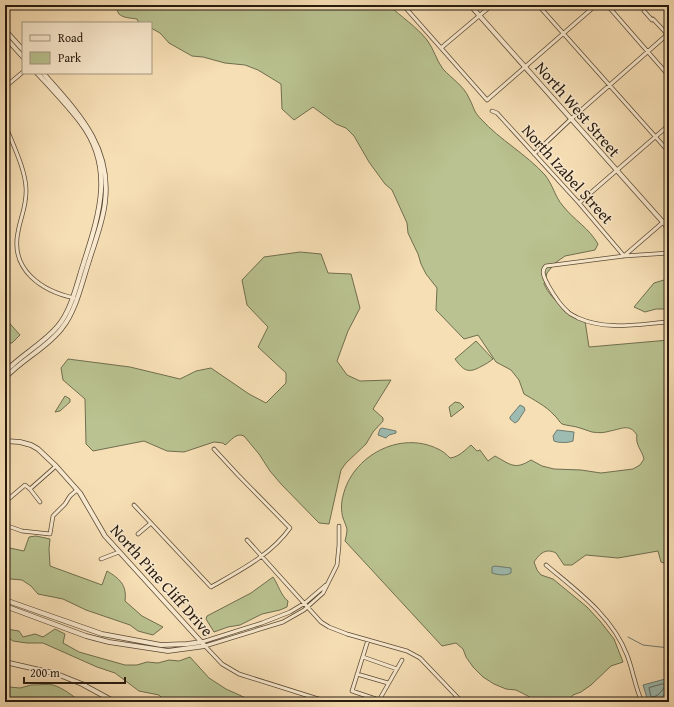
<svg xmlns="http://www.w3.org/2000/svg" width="674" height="707" viewBox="0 0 674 707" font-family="'Gentium Book Plus',serif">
  <rect width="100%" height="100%" fill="#f7dfb5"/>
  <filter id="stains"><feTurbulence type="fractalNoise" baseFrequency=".005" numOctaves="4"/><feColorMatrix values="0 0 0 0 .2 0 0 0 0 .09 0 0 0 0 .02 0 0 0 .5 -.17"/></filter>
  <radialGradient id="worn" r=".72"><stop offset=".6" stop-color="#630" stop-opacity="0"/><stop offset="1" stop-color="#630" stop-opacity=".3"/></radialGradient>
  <path fill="#b9c290" stroke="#706e4f" d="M113,5h276c12,12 27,21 38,35 7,9 9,20 16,29 8,9 21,17 26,29 5,9 4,13 12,21 19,21 45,35 64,56 8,10 10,22 18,31 11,14 26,22 35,38l-3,6 -30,6 -10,7 -8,10 -3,11c9,19 24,26 41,37l4,26 80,-7v228l-2,-4 -6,-2 -3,-11 -40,7 -32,-3 -14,10h-8l-8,-12c-10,-5 -16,0 -22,9l3,8 4,5 12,4 34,28 13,14 14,18 9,23 -12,4 -20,19 -10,7 -8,3 -6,7h-32l-7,-6 -12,-6 -10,-1 -12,-5 -11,-7 -10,-10 -7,-10 -3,-8 -7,-6 -14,3 -97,-105c1,-4 2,-8 2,-12 -1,-4 -3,-8 -4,-11 -2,-7 -2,-15 0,-22 9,-40 57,-66 95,-47 5,2 9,6 12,9 9,-1 15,-8 21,-13l6,6 3,-1 8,11 7,-5c16,9 20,14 36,4l11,6 12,3 27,1 20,3 32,-4 7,-4 4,-6c-2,-9 -9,-14 -7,-24 -8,-12 -15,-6 -27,-4 -6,2 -12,2 -18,1 -4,-1 -8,-3 -12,-4 -5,-2 -12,-2 -18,-4 -3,-2 -5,-7 -8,-9 -8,-9 -20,-15 -30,-21l-5,-14 -8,-10 -15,-8 -18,-27 -14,4 -28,-29 1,-22 -11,-14 -5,-10 -3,-10 -10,-21 -1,-10 -15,-33 -7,-6 -16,-22 -15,-26 -8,-8 -10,-4 -23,-17 -19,13 -12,-11 -1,-25 -23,-14 -13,-5 -20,-2 -22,-6 -11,-1 -23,-13 -9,-10 -9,-5v-5h-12l-2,-4c-6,-1 -14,-1 -18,-5 -2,-3 -2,-6 -6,-9z
    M300,252l21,2 7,19 23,1 9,34 -12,23 -11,30 10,14 13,6 31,-1 -18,29 10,9v3l-10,11 -7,12 -20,19 -5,7 -12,54 -10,-1 -38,-39 -11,-13 -11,-17 -15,-18c-8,-4 -13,5 -19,9l-2,-2 -9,-1 -30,10 -17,-1 -23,-10 -51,10 -7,-7 -1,-45 -22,-19 -2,-12 7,-9 62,8 50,12 16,-8 15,-3 38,26 17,9 20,-20v-10l-28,-26 10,-20 -21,-22 -5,-25 22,-23z
    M664,280h5v29h-13l-11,3 -11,-5 20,-24z
    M5,318l15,17 -8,8h-7z
    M476,341l17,18c-4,3 -7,5 -11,7 -14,8 -18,5 -27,-7z
    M65,396l5,3v3l-10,9 -5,1z
    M455,402l5,1 4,4 -13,10 -2,-10z
    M36,536l14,3 -1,10 1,17 52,19 5,-14c13,8 20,14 18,30l17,15 21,11 -10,8 -15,-4 -8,-6 -44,-15 -23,-11 -25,-5 -7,-8 -9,-6 -11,-1 -6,-2v-30l19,4 5,-14z
    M273,577c5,7 8,19 15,24l-1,6 -7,3 -18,4 -22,11 -12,2 -14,5 -8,-13 1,-3 44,-23z
    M6,629l13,2 4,6 12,-3 8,3 12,-8 10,5 -2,9 16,9 46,13h12l10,-3 11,1 11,-3 10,1 11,-4 19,21 17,11 22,10 12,3h-94l-7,-7 -20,-4 -24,-18 -18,-6 -54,-24h-16l-14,-2 -7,-5z
    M31,685c6,0 17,-1 22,0 10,3 20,11 28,17h-76v-14l4,-1 11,1z"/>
  <path fill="#9ebcb2" stroke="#6e7b70" d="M520,405l4,2 1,3 -7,11 -3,2 -5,-4v-2z
    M382,428l14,3v2l-7,2 -3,3 -8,-3 2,-6z
    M557,430l17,2 -1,9c-5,2 -14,2 -19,0l-1,-5z
    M495,566l16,2v5c-5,3 -13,2 -19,0v-6z
    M669,678c0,13 -6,24 -21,23l-5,-16z"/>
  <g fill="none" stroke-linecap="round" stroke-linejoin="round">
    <path stroke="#626b60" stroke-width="1" d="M663,684l2,2c-4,6 -7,11 -14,11l-2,-9z"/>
    <path stroke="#6e7b70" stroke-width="1" d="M628,637l15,8 26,3"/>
    <g stroke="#5b4b38" stroke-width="4.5">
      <path id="minor" d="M403,5l84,95 109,-95
        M538,5l131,147
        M607,5l62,71
        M644,11l8,9 1,-1 15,16
        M441,48l51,-43
        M5,87l18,-15
        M492,111l5,2 82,90 45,53
        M5,124c7,19 20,44 21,64 1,18 -5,27 -8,44 -8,38 24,59 56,66
        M534,154l37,-35 98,-86
        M579,203l90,-78
        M669,253l-45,3 -78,10c-6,5 -1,13 2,19 5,9 12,20 20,27 3,3 7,4 10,6 30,13 60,6 91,4
        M624,256l45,-39
        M30,489l10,13
        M5,502l20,-17 5,4 26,-23
        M134,505l77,82c28,-16 60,-32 79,-59l-52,-53 -24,-26
        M5,525l17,6 28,3 3,-18 12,-12 5,-8 7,-6
        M138,534l13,-11
        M247,540l74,82 8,5 18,7 60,17 13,7 42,44
        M101,559l18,-7
        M546,565c31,26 66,51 81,90 6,15 8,32 15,47
        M368,640l-16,51 27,9
        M202,642l60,-19 28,-11 15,-9 21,-18
        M363,657l34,12
        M357,674l31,9
        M328,702l-89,-28 -17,-10 -17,-18 78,-24 21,-12 19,-17 14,-28 2,-20v-19
        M378,702l24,-42"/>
    </g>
    <g stroke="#5b4b38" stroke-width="5.5">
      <path id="tertiary" d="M470,5l199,224
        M5,30l18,20
        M5,37l18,20
        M5,372c16,-17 38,-28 53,-46 14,-17 19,-43 26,-64 15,-47 31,-94 -3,-139 -13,-17 -29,-34 -44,-50
        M5,378c17,-19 42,-30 57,-50 14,-17 20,-46 27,-67 6,-20 14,-39 16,-59 7,-56 -28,-90 -62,-129
        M5,441l15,1 11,3 7,4 18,17 24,27 25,43 100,110 -37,5 -59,-9 -23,-6 -81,-30
        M5,600l97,34 59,11 26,-1 15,-2
        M5,662l52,12 25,10 33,18"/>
    </g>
    <use href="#minor" stroke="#faeacf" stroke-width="3"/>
    <use href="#tertiary" stroke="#faeacf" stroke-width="4"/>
  </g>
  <g text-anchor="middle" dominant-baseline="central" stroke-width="3" stroke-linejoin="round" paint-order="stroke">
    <g font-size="16" fill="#271a0e" stroke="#faeacf">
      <text transform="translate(578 109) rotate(49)">North West Street</text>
      <text transform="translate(568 174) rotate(48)">North Izabel Street</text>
      <text transform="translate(162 580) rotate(48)">North Pine Cliff Drive</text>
    </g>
  </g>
  <rect width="674" height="707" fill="none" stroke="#f7dfb5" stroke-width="20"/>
  <rect x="6" y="6" width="662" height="695" fill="none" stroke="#271a0e" stroke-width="2"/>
  <rect x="10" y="10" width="654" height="687" fill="none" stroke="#271a0e"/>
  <rect x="22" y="22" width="130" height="52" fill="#faeacf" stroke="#a69782"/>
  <rect x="30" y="35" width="20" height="6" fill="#faeacf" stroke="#a69782"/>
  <text x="58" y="42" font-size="12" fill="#271a0e">Road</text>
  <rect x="30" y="52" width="20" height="12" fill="#b9c290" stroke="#a69782"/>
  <text x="58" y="62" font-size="12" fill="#271a0e">Park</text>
  <path d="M24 677v6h101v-6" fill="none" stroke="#271a0e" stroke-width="2"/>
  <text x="30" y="677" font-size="12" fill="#271a0e" stroke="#faeacf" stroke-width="3" paint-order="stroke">200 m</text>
  <rect width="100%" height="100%" filter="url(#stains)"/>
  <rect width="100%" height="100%" fill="url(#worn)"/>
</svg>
